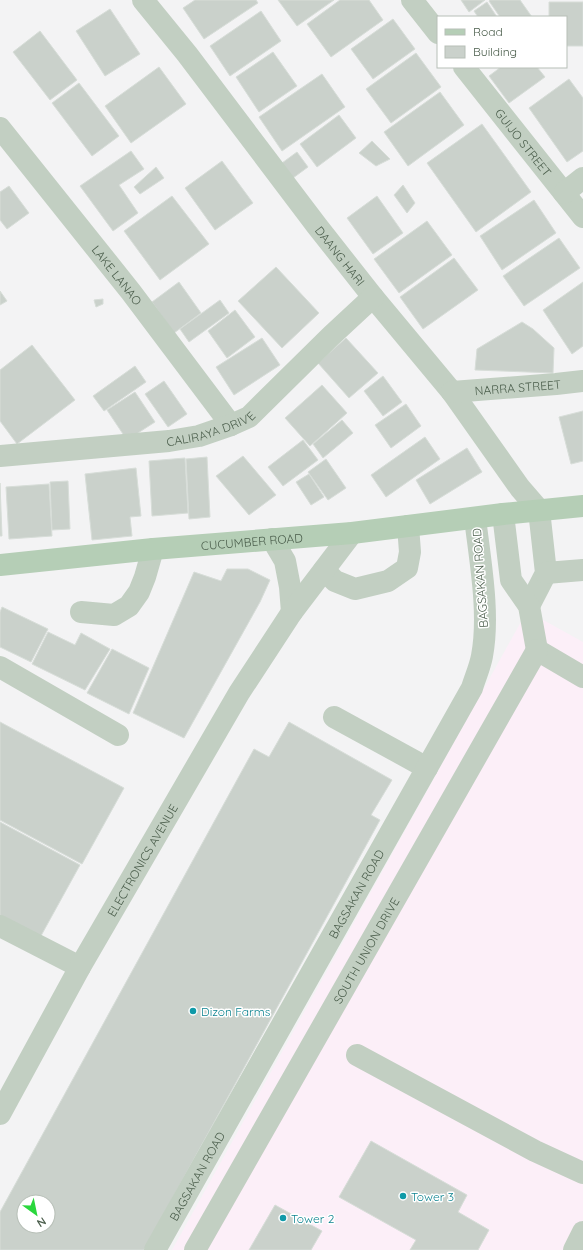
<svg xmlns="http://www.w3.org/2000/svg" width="583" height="1250" viewBox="0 0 583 1250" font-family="Quicksand,sans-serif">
  <rect width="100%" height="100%" fill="#f3f3f4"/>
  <path fill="#fceff8" d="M527,611l56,31v608h-411z"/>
  <path fill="#cad1cb" stroke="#d7ddd8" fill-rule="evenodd" d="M195,0h61l2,3 -54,36 -21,-31z
    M278,0h56l-37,26z
    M340,0h29l14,20 -52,37 -24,-33z
    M461,0h24l-16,12z
    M490,0h30l12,17h-32l-11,-16z
    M487,2l10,15h-19l-4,-6z
    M549,2h34v44h-17v-29h-17z
    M110,9l30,45 -35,22 -29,-45z
    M261,11l20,30 -51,35 -20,-30z
    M393,19l22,30 -42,30 -22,-30z
    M40,31l37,49 -27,20 -37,-48z
    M273,52l24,34 -38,26 -23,-35z
    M416,53l25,34 -50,36 -25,-34z
    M159,67l27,37 -55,39 -26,-37z
    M501,67h36l8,10 -36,26 -20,-27z
    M322,74l23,33 -63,44 -23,-34z
    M569,79l14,19v53l-16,11 -38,-54z
    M79,83l40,53 -27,20 -40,-53z
    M440,92l24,33 -56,41 -24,-34z
    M339,115l17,23 -39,29 -17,-23z
    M482,124l49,68 -55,40 -49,-69z
    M372,141l18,18 -14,7 -17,-13z
    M131,151l13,18 -25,16 19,28 -25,18 -33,-45z
    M297,152l11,15 -15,11 -11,-15z
    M222,161l31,42 -38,27 -30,-42z
    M156,167l8,11 -24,16 -6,-7z
    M403,185l12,18 -8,10 -13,-18z
    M9,186l20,27 -22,16 -7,-9v-28z
    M172,196l37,48 -49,36 -36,-49z
    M377,196l26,37 -30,21 -26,-36z
    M534,200l22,33 -54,37 -22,-34z
    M427,221l25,34 -53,38 -25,-34z
    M559,238l21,30 -56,38 -21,-30z
    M454,258l24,32 -55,39 -23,-32z
    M276,267l43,46 -37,35 -44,-47z
    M179,282l22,31 -27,20 -22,-31z
    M583,282v64l-11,8 -29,-44z
    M0,291l7,10 -7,4z
    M103,299v5l-7,3 -2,-7z
    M220,300l9,13 -40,29 -9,-13z
    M235,310l20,27 -28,21 -19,-27z
    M522,322l11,7 21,19 -1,25 -78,-3 2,-21z
    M262,338l18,27 -46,30 -18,-28z
    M346,338l32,35 -29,25 -31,-35z
    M32,345l43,55 -58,44 -17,-23v-51z
    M135,366l11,16 -42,29 -11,-15z
    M383,376l19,26 -19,14 -19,-25z
    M164,381l23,33 -19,13 -23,-33z
    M322,385l25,28 -37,33 -25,-28z
    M135,392l20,30 -28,18 -20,-30z
    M406,404l15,22 -30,22 -16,-23z
    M583,411v50l-12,3 -12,-47z
    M342,420l11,13 -30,25 -10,-14z
    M425,437l15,22 -54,38 -15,-22z
    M303,440l15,20 -35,26 -15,-19z
    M467,448l15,24 -52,32 -14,-24z
    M243,456l33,39 -27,20 -33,-39z
    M207,457l3,60 -21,2 -3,-60z
    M185,458l3,55 -36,3 -3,-55z
    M326,459l20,29 -18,12 -20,-28z
    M136,468l5,48 -11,1 2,19 -40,4 -7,-66z
    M309,474l15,23 -13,8 -15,-23z
    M68,481l2,48 -18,1 -2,-48z
    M0,483l2,53h-2z
    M49,484l3,52 -43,3 -3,-52z
    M227,569h21l22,11 -10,22 -76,136 -51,-25 61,-141 27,9z
    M2,607l46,22 -17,33 -31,-15v-35z
    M48,632l27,13 6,-12 29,16 -25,41 -53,-26z
    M112,649l37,19 -20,46 -42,-21z
    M0,722l124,66 -42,76 -82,-44z
    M289,722l103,58 -21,35 9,5 -236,430h-144v-38l254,-463 15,8zM24,1202h24v24h-24z
    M0,822l80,43 -43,78 -37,-20z
    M371,1141l96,54 -9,17 31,18 -11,20h-68l6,-10 -77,-43z
    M275,1205l47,26 -11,19h-62z"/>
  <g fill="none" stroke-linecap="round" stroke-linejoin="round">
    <g stroke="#c2cfc2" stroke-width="22">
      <path id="s1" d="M143,0l44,54 130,172 56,71 79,95 68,96 19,22 7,63 -17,33"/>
      <path d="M412,0l26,33"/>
      <path id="s2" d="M464,67l119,150"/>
      <path id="s3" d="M0,128l131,164 100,133"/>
      <path d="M564,193l19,-15"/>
      <path id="s4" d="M452,392l104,-8 27,-3"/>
      <path id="s5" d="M0,456l169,-15 30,-5 32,-11 18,-8 82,-81 42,-39"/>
      <path d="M503,514l8,66 18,26 8,44"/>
      <path d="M272,539l13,22 5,26 2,25"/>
      <path d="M324,570l11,11 20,8 33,-8 19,-13 3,-16 -2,-26"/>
      <path d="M546,573l37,-3"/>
      <path d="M81,612l33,3 15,-9 10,-14 6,-15 8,-28"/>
      <path d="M537,650l46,27"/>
      <path d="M0,667l118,68"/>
      <path d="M334,717l93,51"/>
      <path d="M0,926l80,41"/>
      <path d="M357,1055l178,96 48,22"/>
      <path id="s6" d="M0,1114l80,-147 159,-274 53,-81 60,-79"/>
      <path id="s7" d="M155,1250l317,-562c3,-10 8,-21 10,-32 8,-42 -2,-96 -7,-138"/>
      <path id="s8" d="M195,1250l342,-600"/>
      <path d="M574,1250l9,-18"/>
    </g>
    <path stroke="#b5ceb6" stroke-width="22" id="s9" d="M0,565l153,-16 199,-16 151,-19 80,-8"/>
  </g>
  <g fill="#0f9aa8" stroke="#fff" stroke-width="1.5">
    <circle cx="193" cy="1011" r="4"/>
    <circle cx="403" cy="1196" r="4"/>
    <circle cx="283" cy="1218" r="4"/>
  </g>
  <g text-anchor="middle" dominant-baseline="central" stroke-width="3" stroke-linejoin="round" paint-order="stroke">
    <g font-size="12" fill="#4b5e4c" stroke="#fff">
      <text stroke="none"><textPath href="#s2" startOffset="96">GUIJO STREET</textPath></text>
      <text stroke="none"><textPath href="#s1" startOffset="323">DAANG HARI</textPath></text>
      <text stroke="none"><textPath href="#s3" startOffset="188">LAKE LANAO</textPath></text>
      <text stroke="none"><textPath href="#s4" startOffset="66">NARRA STREET</textPath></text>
      <text stroke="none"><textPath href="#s5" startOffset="213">CALIRAYA DRIVE</textPath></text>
      <text stroke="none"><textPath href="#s9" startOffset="253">CUCUMBER ROAD</textPath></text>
      <text transform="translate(480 578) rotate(-94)">BAGSAKAN ROAD</text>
      <text stroke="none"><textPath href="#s6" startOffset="291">ELECTRONICS AVENUE</textPath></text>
      <text stroke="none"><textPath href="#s7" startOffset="409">BAGSAKAN ROAD</textPath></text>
      <text stroke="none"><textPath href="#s8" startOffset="345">SOUTH UNION DRIVE</textPath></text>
      <text stroke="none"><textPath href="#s7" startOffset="85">BAGSAKAN ROAD</textPath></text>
    </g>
    <g font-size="12" fill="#0d838f" stroke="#fff" text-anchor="start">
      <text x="201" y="1011">Dizon Farms</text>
      <text x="411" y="1196">Tower 3</text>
      <text x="291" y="1218">Tower 2</text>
    </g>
  </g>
  <rect x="437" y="16" width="130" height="52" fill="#ffffff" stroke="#b7bfb7"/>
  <rect x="445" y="29" width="20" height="6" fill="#b5ceb6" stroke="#b7bfb7"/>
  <text x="473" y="36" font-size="12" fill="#4b5e4c">Road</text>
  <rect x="445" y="46" width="20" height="12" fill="#cad1cb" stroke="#b7bfb7"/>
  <text x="473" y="56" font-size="12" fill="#4b5e4c">Building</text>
  <g transform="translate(36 1214) rotate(147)"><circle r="19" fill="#ffffff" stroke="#b7bfb7"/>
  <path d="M0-3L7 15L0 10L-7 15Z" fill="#2ad73d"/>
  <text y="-6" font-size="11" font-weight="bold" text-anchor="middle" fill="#4b5e4c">N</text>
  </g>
</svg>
